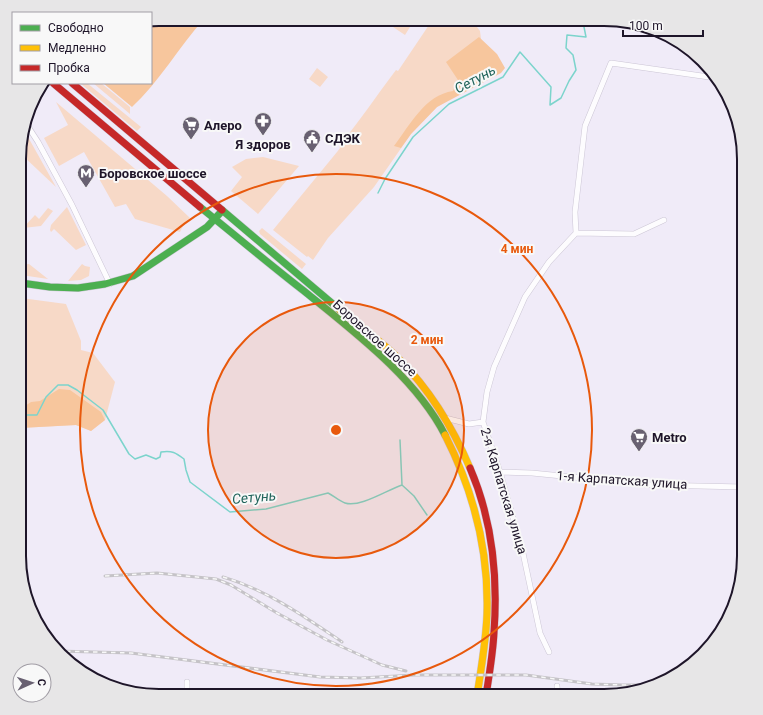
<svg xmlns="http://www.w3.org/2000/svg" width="763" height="715" viewBox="0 0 763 715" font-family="Roboto,sans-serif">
  <rect width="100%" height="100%" fill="#f0ebf8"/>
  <path fill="#f7d9c7" d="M397,19h18l-10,16 -12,-8z
    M433,19h38l9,12 6,46 -49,30 -26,27 -37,53 -46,51 -15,22 -5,-4 -1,1 -34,-27 64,-78 3,-4 -1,-2c20,-24 38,-51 57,-76l2,1z
    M317,68l11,9 -8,10 -11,-8z
    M80,83h7l54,44 -4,4z
    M93,83h8l29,24v7z
    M56,102l111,94 23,22 -6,6 -4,8 -45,-13 -9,-15 -11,3 -31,-55 -25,14 -15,-28 24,-13z
    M28,137l28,50 -34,-32v-6z
    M263,157l36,9 -41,48 -27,-23 11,-14 -10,-10 14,-8z
    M67,207l19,38 -10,5 -22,-21 -3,3 -1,-2 1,-5z
    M48,208l5,3 -12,15 -18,2 12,-13 4,4z
    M262,228l44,36 -4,5 -42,-35 -1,-3z
    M29,264l19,15 -27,-4v-10z
    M82,264l3,2 5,1 -1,9 -8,4 -13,1z
    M21,298l45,6 15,37v9l12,3 22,29 -10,38 -14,11 -15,-6 -56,3z"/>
  <path fill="#f7c69d" d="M159,19h45c-25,28 -45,63 -72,88l-29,-24h48v-63z
    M479,37l18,17 8,14 -4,5 -64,34 -26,27 -10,14 -7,-2c16,-21 31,-51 59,-55l5,-11 -12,-18z
    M59,389l11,1 31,22 4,8 -14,11 -15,-6 -56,3v-21l2,1 9,-6 9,-1z"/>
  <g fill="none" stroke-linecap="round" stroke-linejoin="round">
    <path stroke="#7cd4cc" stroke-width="1.5" d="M378,193l7,-14 28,-42 36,-33 54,-27 17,-25 31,35 -1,18 11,-7 8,-17 7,-11 -3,-15 -7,-7 1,-13 19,2 -3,-15 -7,-3
      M20,415h17l9,-18 12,-12h10l9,5 26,20 26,44 6,5 11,-4 10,4 4,-2 1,-5c11,-2 15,1 23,7l2,11 4,12 40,30 36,-3 62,-16c6,3 11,8 17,10 15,5 42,-13 57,-18l-2,-45
      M402,485l12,11 13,19"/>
    <g stroke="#ccc6d5" stroke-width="6">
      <path id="street" d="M25,122l13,20 34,63 38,79
        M576,233l-1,-21 10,-86 26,-63 105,15
        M576,233l58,1 30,-14
        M445,418l24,6 14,-2
        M500,472l32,1 120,12 92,2
        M549,652l-9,-19 -17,-80 -23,-81 -17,-50 4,-30 7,-25 31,-70 24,-35 27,-29
        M187,682v14
        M557,686l1,10"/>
    </g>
    <g stroke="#ccc6d5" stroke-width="8">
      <path id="fast" d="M200,207c35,28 69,57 104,84 49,40 112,87 141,144
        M222,210l118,100
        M21,283l29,4 28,1 27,-4 28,-8 74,-49 15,-16"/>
    </g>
    <g stroke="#ccc6d5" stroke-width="8">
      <path id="slow" d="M340,310c20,16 41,31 59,49 31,31 54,69 71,109
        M445,435c28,55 44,117 42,179 -1,28 -6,55 -10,82"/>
    </g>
    <g stroke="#ccc6d5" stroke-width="8">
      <path id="jam" d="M53,83l147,124
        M72,83l150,127
        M470,468c22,51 28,109 24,164 -1,22 -5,43 -8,64"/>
    </g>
    <use href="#street" stroke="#fdfcfe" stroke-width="5"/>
    <use href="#fast" stroke="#4caf50" stroke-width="7"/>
    <use href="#slow" stroke="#ffc107" stroke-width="7"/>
    <use href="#jam" stroke="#c62828" stroke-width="7"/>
    <g stroke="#c5c3c7" stroke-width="3">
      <path id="rail" d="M105,576l52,-3 59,6 15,6 46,28 50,27 55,25 24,6
        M223,577c44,13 82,40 119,65
        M57,651l74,2 189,24 41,1 53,-3h112l66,9 30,1h36"/>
    </g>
    <use href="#rail" stroke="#f8f8f8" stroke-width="1.5" stroke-dasharray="4.5" stroke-linecap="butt"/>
  </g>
  <circle cx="336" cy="430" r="128" fill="#e8590c" fill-opacity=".12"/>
  <g fill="none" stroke="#e8590c" stroke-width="2">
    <circle cx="336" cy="430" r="128"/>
    <circle cx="336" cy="430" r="256"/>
  </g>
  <defs>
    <g id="pharmacy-pin" transform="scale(0.9)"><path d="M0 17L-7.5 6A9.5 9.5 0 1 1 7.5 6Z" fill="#686071" stroke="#f8f8f8"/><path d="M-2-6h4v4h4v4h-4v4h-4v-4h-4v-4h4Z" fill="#fff"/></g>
    <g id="supermarket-pin" transform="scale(0.9)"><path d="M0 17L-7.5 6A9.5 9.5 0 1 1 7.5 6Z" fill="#686071" stroke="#f8f8f8"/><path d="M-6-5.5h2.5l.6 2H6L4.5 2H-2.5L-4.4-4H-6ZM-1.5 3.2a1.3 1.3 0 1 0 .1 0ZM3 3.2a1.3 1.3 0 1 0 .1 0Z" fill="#fff"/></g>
    <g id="civic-pin" transform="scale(0.9)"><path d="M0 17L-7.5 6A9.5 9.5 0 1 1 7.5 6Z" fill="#686071" stroke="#f8f8f8"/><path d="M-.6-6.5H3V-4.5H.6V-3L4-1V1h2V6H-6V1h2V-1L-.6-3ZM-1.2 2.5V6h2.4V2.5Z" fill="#fff"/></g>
    <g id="metro-pin" transform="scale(0.9)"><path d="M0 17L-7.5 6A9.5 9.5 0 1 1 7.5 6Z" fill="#686071" stroke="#f8f8f8"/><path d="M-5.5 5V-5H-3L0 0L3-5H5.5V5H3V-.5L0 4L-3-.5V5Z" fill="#fff"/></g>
  </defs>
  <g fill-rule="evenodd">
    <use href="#pharmacy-pin" x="263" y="121"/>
    <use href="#supermarket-pin" x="191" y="125"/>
    <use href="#civic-pin" x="312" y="138"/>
    <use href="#metro-pin" x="86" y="173"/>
    <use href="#supermarket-pin" x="639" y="437"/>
  </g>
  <g text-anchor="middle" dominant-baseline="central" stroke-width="4" stroke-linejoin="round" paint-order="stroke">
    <g font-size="13" font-weight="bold" fill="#1e1529" stroke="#f8f8f8" text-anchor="start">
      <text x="204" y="125">Алеро</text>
      <text x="325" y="138">СДЭК</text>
      <text x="263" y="144" text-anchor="middle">Я здоров</text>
      <text x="99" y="173">Боровское шоссе</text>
      <text x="652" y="437">Metro</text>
    </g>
    <g font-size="13" fill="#1e1529" stroke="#f8f8f8">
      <text transform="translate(375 338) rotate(42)">Боровское шоссе</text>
      <text transform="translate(622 480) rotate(4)">1-я Карпатская улица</text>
      <text transform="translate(504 491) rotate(73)">2-я Карпатская улица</text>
    </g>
    <g font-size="14" font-style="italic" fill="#1f635a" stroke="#f8f8f8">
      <text transform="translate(475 79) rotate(-28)">Сетунь</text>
      <text transform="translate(254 497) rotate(-5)">Сетунь</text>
    </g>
  </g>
  <path d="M0 0H763V715H0ZM159 26H604A133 133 0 0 1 737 159V556A133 133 0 0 1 604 689H159A133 133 0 0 1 26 556V159A133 133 0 0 1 159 26Z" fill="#e7e6e7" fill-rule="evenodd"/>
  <path fill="none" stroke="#1e1529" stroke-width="2" d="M159 26H604A133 133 0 0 1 737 159V556A133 133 0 0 1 604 689H159A133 133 0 0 1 26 556V159A133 133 0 0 1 159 26Z"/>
  <circle cx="336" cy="430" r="6" fill="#e8590c" stroke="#f8f8f8" stroke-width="2"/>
  <g font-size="12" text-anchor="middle" font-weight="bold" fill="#e8590c" stroke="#f8f8f8" stroke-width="4" stroke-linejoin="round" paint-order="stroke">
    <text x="517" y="253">4 мин</text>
    <text x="427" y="344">2 мин</text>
  </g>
  <rect x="12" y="12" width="140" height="72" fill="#f8f8f8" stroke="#a19da5"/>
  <rect x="20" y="25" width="20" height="6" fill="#4caf50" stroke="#a19da5"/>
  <text x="48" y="32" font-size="12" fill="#1e1529">Свободно</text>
  <rect x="20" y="45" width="20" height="6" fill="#ffc107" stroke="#a19da5"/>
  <text x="48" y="52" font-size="12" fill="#1e1529">Медленно</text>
  <rect x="20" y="65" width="20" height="6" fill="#c62828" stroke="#a19da5"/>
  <text x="48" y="72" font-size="12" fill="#1e1529">Пробка</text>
  <g transform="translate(32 683) rotate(87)"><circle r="19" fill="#f8f8f8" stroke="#a19da5"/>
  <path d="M0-3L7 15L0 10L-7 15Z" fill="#686071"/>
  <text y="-6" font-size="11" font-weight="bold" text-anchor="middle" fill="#1e1529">С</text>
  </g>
  <path d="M623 30v6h80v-6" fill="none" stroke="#1e1529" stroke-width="2"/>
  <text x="629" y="30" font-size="12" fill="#1e1529" stroke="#f8f8f8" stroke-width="3" paint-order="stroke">100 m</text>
</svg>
